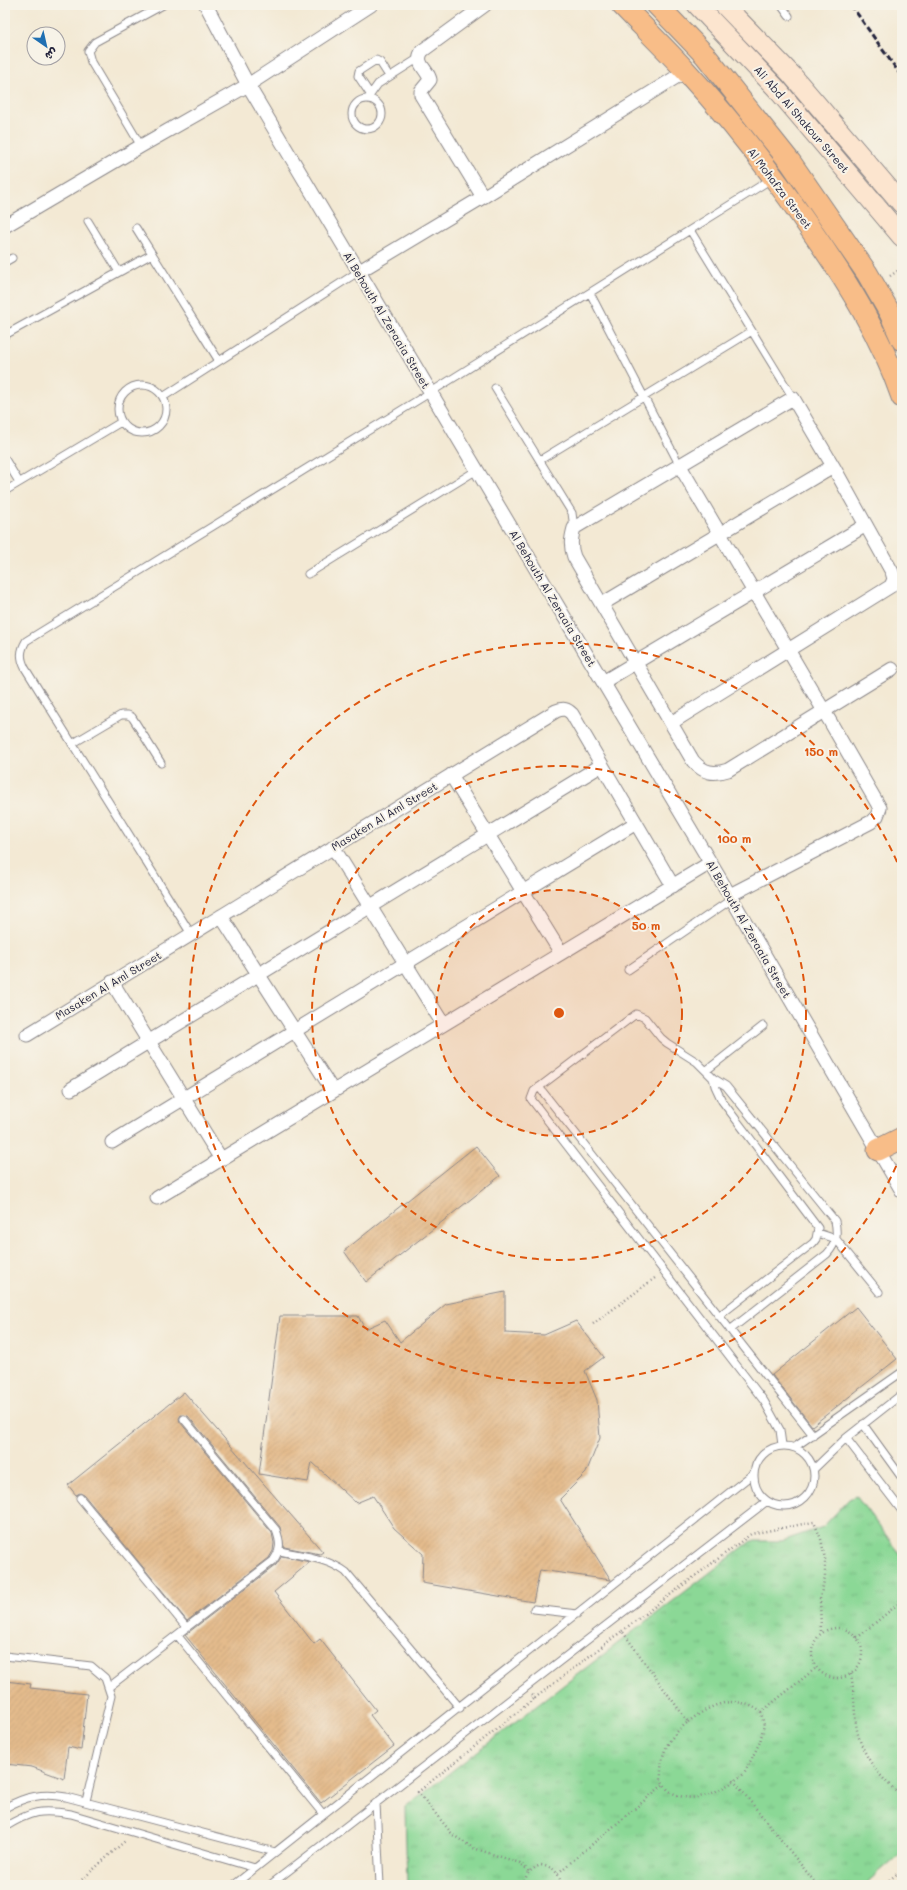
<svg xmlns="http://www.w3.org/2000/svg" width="907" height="1890" viewBox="0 0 907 1890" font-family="Mali,'Playpen Sans Arabic',sans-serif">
  <defs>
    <pattern id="grass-tufts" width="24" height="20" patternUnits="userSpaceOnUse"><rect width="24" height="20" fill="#8bd896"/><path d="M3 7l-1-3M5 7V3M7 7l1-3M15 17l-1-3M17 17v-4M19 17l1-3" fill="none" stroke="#78b982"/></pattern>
    <pattern id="building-hatch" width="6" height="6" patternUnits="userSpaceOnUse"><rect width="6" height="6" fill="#e4bb8c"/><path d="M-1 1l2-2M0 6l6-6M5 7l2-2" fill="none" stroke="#c3a07a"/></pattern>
  </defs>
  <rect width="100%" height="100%" fill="#f7f3e8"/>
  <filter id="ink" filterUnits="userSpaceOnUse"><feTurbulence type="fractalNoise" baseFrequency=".025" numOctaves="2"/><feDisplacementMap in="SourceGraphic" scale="8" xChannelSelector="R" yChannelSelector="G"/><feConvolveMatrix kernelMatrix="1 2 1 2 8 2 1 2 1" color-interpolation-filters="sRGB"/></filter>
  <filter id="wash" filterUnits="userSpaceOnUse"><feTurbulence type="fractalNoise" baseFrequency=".012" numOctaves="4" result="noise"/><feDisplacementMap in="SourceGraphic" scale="16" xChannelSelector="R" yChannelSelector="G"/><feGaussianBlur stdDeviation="0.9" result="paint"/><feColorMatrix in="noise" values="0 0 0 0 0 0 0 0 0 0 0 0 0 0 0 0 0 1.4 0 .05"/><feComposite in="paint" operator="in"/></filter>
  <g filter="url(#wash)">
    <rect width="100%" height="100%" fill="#f3e9d4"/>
    <path fill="url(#grass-tufts)" stroke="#567d68" d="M856,1496l46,60v296l-38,33h-457l-2,-78 346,-266h31l41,-14 26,-28z"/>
    <g id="blocks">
      <path fill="url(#building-hatch)" d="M476,1146l24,30 -134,106 -22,-31z
        M505,1292v41l39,2 32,-14 28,36 -19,14 12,29 3,38 -14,35 -26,26 51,81 -71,-10 -7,32 -111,-19 1,-29 -29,-26 -21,-32 -17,7 -44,-41 -4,20 -49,-8 21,-158h78l7,13 20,-9 15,22 46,-38z
        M856,1307l41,52 -85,67 -40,-51z
        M184,1392l139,160 -3,2 -36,-7 -4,-20 -92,-111 -7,-1 -2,3 1,4 92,111 2,10 -1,8 -4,7 -82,63 -103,-126 -4,-2 -4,2 -8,-10z
        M282,1556l28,6 -36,30 40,52 6,-5 56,71 -6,5 24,31 -73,57 -136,-168 91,-70z
        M5,1681l26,3 -1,4 57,6 -6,56 -13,-3 -4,32 -32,-12 -27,-3z"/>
    </g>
  </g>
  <g filter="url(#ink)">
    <use href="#blocks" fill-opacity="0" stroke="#8a8688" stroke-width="1"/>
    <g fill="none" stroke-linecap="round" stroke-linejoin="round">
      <g stroke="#8a8688" stroke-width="9">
        <path id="lane" d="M781,5l8,11
          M370,94l-12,-18 1,-5 17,-11 4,2 9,14
          M368,98l10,-14 41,-26
          M352 114a15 15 0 1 1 30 0a15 15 0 1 1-30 0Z
          M141,146l-50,-84 -3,-11 7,-9 68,-37
          M88,221l31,51
          M136,228l83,133
          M690,230l103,168
          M5,262l7,-4
          M590,293l90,173
          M5,335l147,-81
          M118 409a24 24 0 1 1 48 0a24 24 0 1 1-48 0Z
          M495,388l77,125 2,15
          M163,397l195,-125
          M5,459l14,23
          M540,460l212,-129
          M5,491l116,-69
          M308,574l169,-104
          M72,744l49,-29h7l4,2 29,46
          M191,934l-166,-266c-5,-10 -5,-17 1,-27l405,-249 342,-214
          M628,970l104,-71
          M707,1070l56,-44
          M713,1078l2,8 7,15 96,127 -2,11 -3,4 -94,73
          M539,1087l274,348
          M818,1233l18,6 43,53
          M730,1330l97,-76c9,-10 11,-19 8,-33l-109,-135 -13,-8 -16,-16 -30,-19 -6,-5 -16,-20 -9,-4 -102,77 -3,8 233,302 16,29 2,15
          M863,1424l39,54
          M846,1438l56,73
          M754 1476a30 30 0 1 1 60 0a30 30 0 1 1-60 0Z
          M795,1447l107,-75
          M814,1469l32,-31 56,-44
          M80,1498l106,129
          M280,1551c23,5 47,7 66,21l114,136
          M534,1609l43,5
          M177,1635l146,179
          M5,1656l86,10 14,12 6,18 -25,105
          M109,1687l164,-126c8,-11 8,-18 3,-31l-92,-111
          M376,1803l4,82
          M5,1808c20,-12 38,-15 61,-11l209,55
          M5,1827c26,-16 36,-18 66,-13l184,54
          M234,1885l520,-412
          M270,1885l497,-384"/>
      </g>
      <g stroke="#8a8688" stroke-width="15">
        <path id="street" d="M206,5l42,80 484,814 170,292
          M483,197l-62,-102v-4l9,-11c-2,-11 -16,-16 -8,-29l63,-46
          M5,226l136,-80 107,-61 123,-80
          M358,272l125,-75 203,-126
          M680,466l144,245 56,97 -3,8 -6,6 -141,73
          M602,604l231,-138
          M603,682l263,-157
          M671,723l220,-137 3,-7 -2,-7 -59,-106 -40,-68 -219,130c-3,11 -4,18 0,29l119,204c11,12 20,14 35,9l164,-101
          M451,775l110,178
          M333,847l110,177
          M221,916l112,175
          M112,982l109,177
          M27,1035l529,-324c8,-3 11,-2 16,3l101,172
          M71,1089l531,-324
          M112,1142l524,-319
          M157,1198l553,-335"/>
      </g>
      <g stroke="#8a8688" stroke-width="21">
        <path id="secondary" d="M697,5l79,83 126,149
          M724,5l67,69 111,130"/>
      </g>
      <g stroke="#8a8688" stroke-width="23">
        <path id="primary" d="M622,5c21,22 43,43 63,65 46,50 88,104 126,160 37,53 70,106 91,167
          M657,5l48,50 86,108 76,110 23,40 12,27
          M878,1150l24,-12"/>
      </g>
      <path stroke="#8a8688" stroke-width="2.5" stroke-dasharray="1 3" stroke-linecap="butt" d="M890,276l12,-8
        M593,1324l62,-46
        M812 1653a25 25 0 1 1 50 0a25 25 0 1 1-50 0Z
        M622,1631l129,-97 63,-12 7,17 4,20v18l-5,21 1,35
        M857,1638l41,-34 4,-9
        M851,1674c3,16 3,33 5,50 3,27 24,56 46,71
        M532,1695l3,3 87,-67 66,91c-21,17 -28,31 -27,58 3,4 6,10 10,12 22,13 44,1 63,-11l83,104
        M761,1712l55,-44
        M688,1722c23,-18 47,-29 73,-10l3,13 -4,17 -16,32 -10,7
        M529,1871l-9,-8 -47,-15 -20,-13 -35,-43 117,-94
        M558,1873l106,-89
        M76,1885l49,-44
        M524,1885c1,-11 7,-16 17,-20 12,2 19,8 20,20
        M883,1885l19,-15"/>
      <use href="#lane" stroke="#fff" stroke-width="7"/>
      <use href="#street" stroke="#fff" stroke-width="13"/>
      <use href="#secondary" stroke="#fce5cf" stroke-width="19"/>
      <use href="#primary" stroke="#f8bd88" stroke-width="21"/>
      <path stroke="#22223b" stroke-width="3" stroke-dasharray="6 3" stroke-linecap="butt" d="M851,5l51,72"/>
    </g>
  </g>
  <circle cx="559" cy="1013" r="123" fill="#de560e" fill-opacity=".12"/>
  <g fill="none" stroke="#de560e" stroke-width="2" stroke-dasharray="7 5">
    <circle cx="559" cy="1013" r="123"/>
    <circle cx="559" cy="1013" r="247"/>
    <path d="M901 1155A370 370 0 1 1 901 871"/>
  </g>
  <g text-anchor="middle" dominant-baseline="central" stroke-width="4" stroke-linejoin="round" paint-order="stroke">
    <g font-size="11" fill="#22223b" stroke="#f7f3e8">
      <text transform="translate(802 119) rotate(49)">Ali Abd Al Shakour Street</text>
      <text transform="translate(780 188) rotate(53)">Al Mohafza Street</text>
      <text transform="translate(387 320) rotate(59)">Al Behouth Al Zeraaia Street</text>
      <text transform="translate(553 598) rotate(59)">Al Behouth Al Zeraaia Street</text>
      <text transform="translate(384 816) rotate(-31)">Masaken Al Aml Street</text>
      <text transform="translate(749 929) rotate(60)">Al Behouth Al Zeraaia Street</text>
      <text transform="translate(108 985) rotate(-31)">Masaken Al Aml Street</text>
    </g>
  </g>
  <circle cx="559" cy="1013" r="6" fill="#de560e" stroke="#f7f3e8" stroke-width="2"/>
  <g font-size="12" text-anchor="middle" font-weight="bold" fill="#de560e" stroke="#f7f3e8" stroke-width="4" stroke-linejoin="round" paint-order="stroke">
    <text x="821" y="756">150 m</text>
    <text x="734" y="843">100 m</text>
    <text x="646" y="930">50 m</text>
  </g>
  <rect width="907" height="1890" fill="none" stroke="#f7f3e8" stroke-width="20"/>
  <g transform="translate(46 46) rotate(146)"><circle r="19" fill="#f7f3e8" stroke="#a29fa3"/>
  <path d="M0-3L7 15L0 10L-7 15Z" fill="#1f6fb2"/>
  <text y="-6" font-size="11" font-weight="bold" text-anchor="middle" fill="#22223b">ش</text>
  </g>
</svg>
